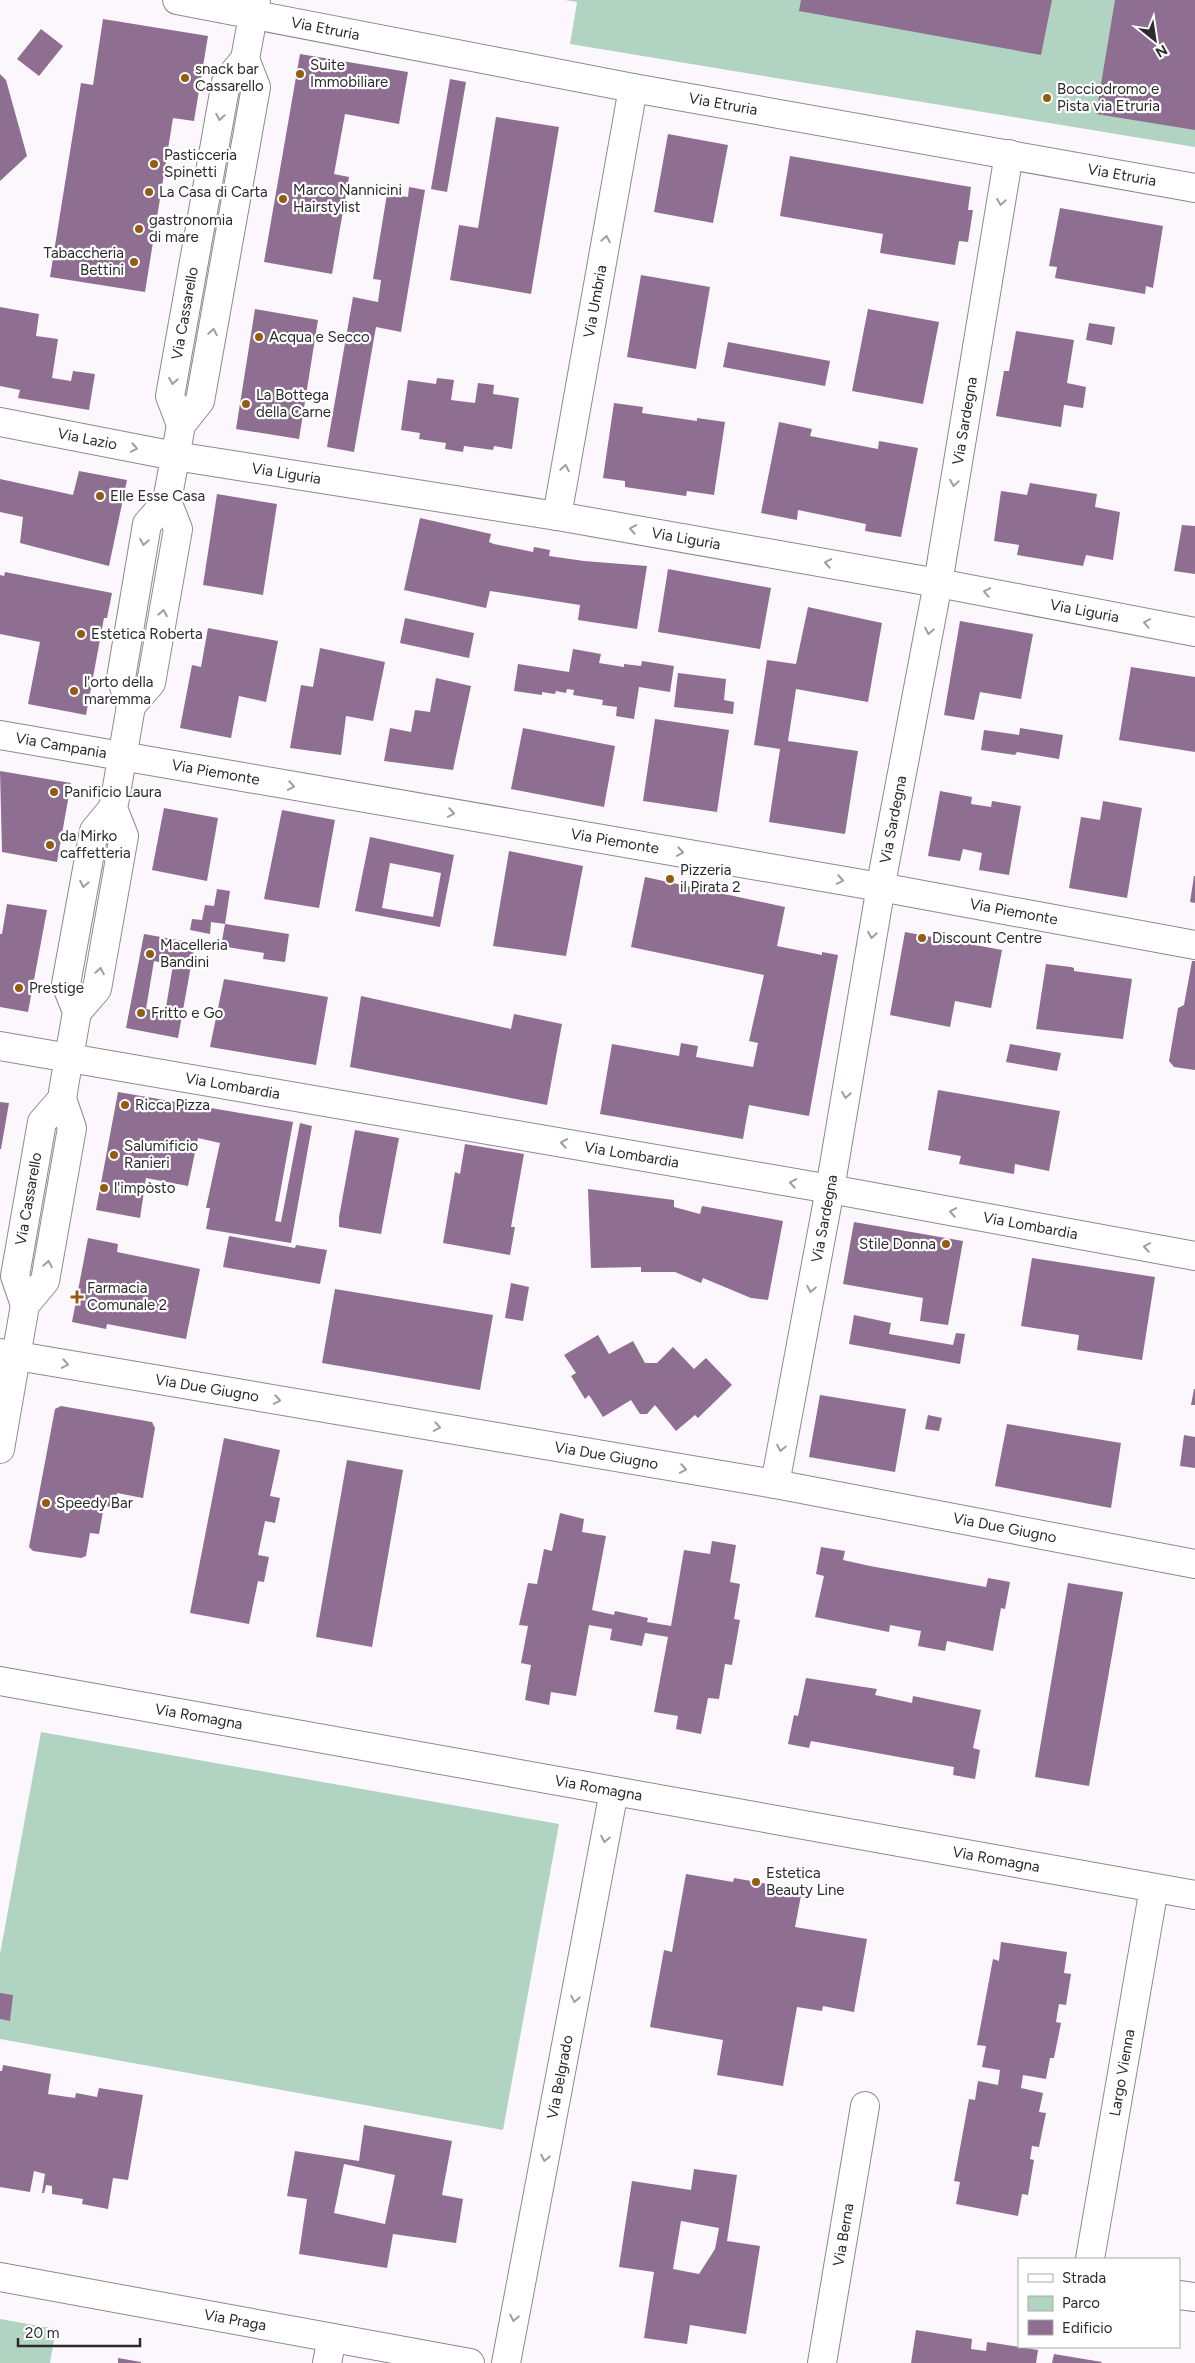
<svg xmlns="http://www.w3.org/2000/svg" width="1195" height="2363" viewBox="0 0 1195 2363" font-family="Figtree,sans-serif">
  <rect width="100%" height="100%" fill="#fbf7fc"/>
  <path fill="#b1d4c2" d="M565,0h630v147l-625,-103 7,-42z
    M41,1732l518,92 -56,306 -503,-91v-85z
    M0,2319l56,10 -6,34h-50z"/>
  <path fill="#8e6f91" fill-rule="evenodd" d="M801,0h251l-11,55 -242,-44z
    M1115,0h80v130l-99,-16z
    M103,19l105,17 -14,85 -21,-3 -28,174 -95,-15 31,-194 12,2z
    M41,29l22,17 -24,30 -22,-17z
    M300,54l108,18 -9,52 -54,-10 -11,60 15,3 -17,97 -68,-12z
    M0,74l6,6 21,76 -27,25z
    M450,79l16,3 -19,110 -16,-3z
    M496,117l63,10 -28,167 -81,-14 9,-55 19,3z
    M668,134l60,11 -15,78 -59,-11z
    M790,156l181,31 -3,23h5l-5,32 -9,-1 -4,24 -75,-12 3,-19 -103,-18z
    M409,187l16,3 -24,142 -25,-5 -22,125 -27,-5 26,-150 25,5 3,-22 -8,-1 14,-85 21,3z
    M1060,208l103,18 -10,62 -7,-2 -1,8 -90,-16 2,-11 -8,-1z
    M641,275l69,12 -14,82 -69,-12z
    M0,307l39,7 -3,22 22,3 -6,39 19,3 2,-10 22,3 -6,36 -71,-12 2,-8 -20,-4z
    M255,309l63,11 -19,119 -63,-10z
    M868,309l71,13 -16,82 -71,-13z
    M1089,323l26,4 -3,18 -26,-5z
    M1016,331l58,9 -7,43 19,4 -3,21 -19,-3 -3,22 -65,-11 8,-45h5z
    M728,342l102,19 -5,25 -102,-19z
    M437,378l17,2 -3,20 24,3 3,-20 16,2 -1,9 26,4 -7,51 -18,-3 -1,4 -29,-4 -1,6 -18,-3 1,-6 -27,-4 1,-6 -19,-3 7,-50 28,4z
    M614,403l29,4 -1,6 55,8v-3l28,4 -11,73 -27,-4 -1,5 -61,-9v-6l-22,-3z
    M779,422l33,7 -2,7 68,13 1,-8 39,7 -17,89 -36,-6 1,-7 -68,-14 -1,10 -36,-7z
    M79,471l48,9 -18,86 -89,-23 3,-26 -23,-5v-33l73,16z
    M1030,483l67,11 -2,13 25,5 -7,48 -27,-5 -3,11 -66,-11 2,-10 -25,-4 7,-50 26,4z
    M217,494l60,10 -14,91 -60,-10z
    M420,518l71,16 -2,8 5,2 39,8 1,-5 16,3 -1,6 35,5 63,5 -10,63 -59,-9 2,-15 -90,-14 -4,17 -82,-18z
    M1182,525l13,1v48l-21,-3z
    M668,569l103,19 -11,61 -102,-17z
    M5,572l107,21 -5,25h-3l-18,97 -58,-11 12,-62 -40,-8v-59l4,1z
    M808,607l74,16 -14,79 -72,-13 -8,52 70,10 -13,83 -76,-12 11,-73 -26,-4 13,-85 29,4z
    M405,618l69,15 -5,25 -69,-15z
    M960,621l73,13 -12,65 -41,-7 -6,28 -30,-5z
    M208,628l70,13 -12,61 -27,-6 -8,42 -51,-10 12,-63 9,2z
    M320,648l65,14 -12,59 -27,-5 -5,39 -51,-7 11,-63 12,2z
    M573,649l28,5 -2,9 25,4v-3l17,2 1,-5 32,5 -4,26 -31,-5 -5,32 -18,-3 1,-9 -15,-2 1,-5 -30,-5 1,-5 -7,-1 -1,4 -10,-2 -1,3 -13,-2v3l-28,-4 4,-27 51,8z
    M1131,667l64,10v75l-76,-12z
    M678,673l48,6 -2,21 10,2 -1,12 -59,-7z
    M436,678l35,8 -18,84 -69,-9 6,-33 21,4 4,-22 15,2z
    M655,719l74,11 -12,82 -74,-11z
    M523,728l92,18 -11,61 -93,-18z
    M1020,728l43,7 -4,24 -42,-7 -2,3 -34,-5 3,-20 35,5z
    M0,771l71,12 -14,79 -55,-10z
    M940,791l32,6 -1,7 20,3 1,-6 29,5 -12,69 -30,-5 3,-17 -19,-4 -3,12 -32,-5z
    M1103,801l39,7 -15,90 -58,-10 12,-71 19,3z
    M164,808l54,10 -11,63 -55,-11z
    M282,810l53,10 -16,88 -55,-9z
    M370,837l84,18 -14,72 -85,-16zM390,863l51,10 -8,44 -51,-9z
    M509,851l74,15 -17,90 -73,-10z
    M1194,876h1v27l-5,-1z
    M645,877l140,30 -8,39 45,9v-3l16,3 -29,161 -60,-11 -6,34 -143,-25 12,-70 67,12 2,-13 17,3 -2,11 57,10 5,-24 -9,-2 15,-66 -133,-28z
    M217,889l13,2 -5,33 -14,-2 -1,12 -20,-4 2,-11 10,1 3,-15 9,1z
    M7,904l40,6 -19,102 -28,-5v-73h2z
    M225,924l64,10 -4,28 -22,-3 1,-6 -43,-7z
    M905,932l97,18 -11,58 -36,-7 -5,26 -60,-12z
    M144,934l51,9 -17,95 -52,-10zM154,961l19,4 -8,48 -19,-4z
    M1192,961h3v109l-21,-3 -5,-6 9,-53 6,-3z
    M1046,964l25,3 3,1v3l58,8 -9,60 -87,-10z
    M224,979l104,18 -12,68 -106,-18z
    M361,996l150,33 3,-15 48,10 -15,81 -197,-38z
    M1010,1044l51,9 -4,18 -51,-9z
    M938,1090l122,21 -11,60 -34,-7 -1,10 -55,-10 2,-8 -33,-6z
    M118,1092l175,30 -18,99 6,1 19,-99 12,3 -21,117 -85,-14 4,-21h-4l14,-65 -22,-5 -10,48 -42,-8 -6,40 -44,-8z
    M0,1102l9,1 -8,46h-1z
    M355,1130l44,8 -18,96 -42,-7v-10z
    M465,1144l59,10 -13,73h4l-5,28 -67,-12 12,-71 5,2z
    M588,1189l86,11v7l26,7 2,-8 81,15 -15,79 -17,-2 -48,-20 -2,5 -26,-11h-34v-5l-50,1z
    M854,1222l109,19 -15,84 -28,-4 3,-23 -80,-14z
    M229,1236l66,12 1,-3 31,5 -7,34 -97,-17z
    M88,1238l30,6 -1,8 83,17 -14,70 -79,-15 -1,5 -34,-7z
    M1032,1258l123,19 -13,83 -65,-10 2,-15 -58,-9z
    M511,1283l18,4 -6,34 -18,-3z
    M335,1289l158,26 -13,75 -158,-27z
    M854,1315l37,8 -2,11 64,11 3,-12 9,1 -5,30 -111,-20z
    M598,1335l11,19 24,-13 12,22h12l16,-16 21,22 12,-11 26,27 -34,33 -3,-3 -19,16 -21,-26 -8,9h-7l-9,-14 -28,17 -14,-22 -4,4 -14,-23 5,-3 -12,-18z
    M1194,1389h1v16h-4z
    M820,1395l86,14 -11,63 -86,-15z
    M61,1406l91,16 3,6 -12,70 -26,-5 -2,14 -11,-1 -5,28 -9,-1 -4,23 -5,2 -48,-7 -4,-4 26,-138z
    M928,1415l14,3 -3,13 -14,-2z
    M1007,1424l114,19 -10,65 -116,-22z
    M1184,1435l11,2v31l-15,-2z
    M224,1438l56,12 -10,46 10,2 -5,25 -10,-2 -7,34 11,2 -5,25 -6,-1 -9,43 -59,-11z
    M347,1460l56,10 -31,177 -56,-10z
    M560,1513l24,6 -2,13 24,4 -14,74 22,5 1,-4 33,7 -1,4 24,4 13,-76 26,4 2,-13 24,4 -6,37 10,2 -6,35 6,1 -8,45 -7,-1 -6,35 -11,-1 -7,36 -25,-5 2,-13 -24,-4 14,-75 -23,-4 -3,13 -32,-6 2,-11 -23,-4 -13,71 -25,-4 -2,13 -24,-5 6,-35 -10,-2 7,-37 -9,-1 9,-42 9,1 7,-35 8,2z
    M821,1547l24,4 -2,9 27,6 116,21 2,-9 22,4 -5,27 -4,-1 -8,43 -46,-10 -2,10 -27,-5 3,-15 -31,-6 -1,7 -74,-15 9,-41 -8,-2z
    M1068,1583l55,9 -34,194 -54,-9z
    M806,1678l71,11 -2,6 37,8 1,-7 68,14 -8,38 7,2 -5,29 -22,-4 1,-8 -143,-26 -2,7 -21,-4 6,-29 4,1z
    M686,1874l47,8 1,-4 68,12 -7,37 72,12 -13,73 -31,-6 -1,5 -25,-4 -14,79 -66,-11 6,-35 -73,-13 14,-77 8,2z
    M1001,1942l66,10 -3,21 7,1 -5,31 -7,-1 -3,18 5,1 -7,35h-4l-4,21 -23,-4 -2,13 22,5 -4,19 7,1 -7,34 -7,-1 -2,13 4,1 -6,35 -6,-1 -4,22 -62,-12 4,-22 -6,-1 15,-82 6,1 3,-19 20,4 2,-15 -18,-3 4,-21 -9,-1 16,-86 6,2z
    M0,1993l13,2 -3,26 -10,-2z
    M3,2065l48,9 -3,20 27,4 1,-5 21,4 2,-9 44,7 -15,85 -15,-2 -5,31 -26,-5 1,-5 -31,-5v-8l-6,-1 -2,8h-2l3,-19 -11,-3 -4,21 -30,-5v-116h2z
    M364,2125l88,16 -10,54 21,4 -7,44 -63,-9 -6,34 -88,-14 8,-55 -20,-3 8,-45 64,10zM344,2164l51,11 -10,49 -51,-11z
    M694,2169l43,6 -10,66 33,5 -14,88 -56,-9 -3,19 -43,-6 10,-66 -35,-5 13,-86 59,9zM681,2221l38,7 -4,21 -16,25 -26,-5z
    M916,2330l56,9 -1,10 15,2 1,-9 51,8 -2,13h-125z
    M1054,2354l48,8 -1,1h-49z
    M118,2358l23,4v1h-23z"/>
  <g fill="none" stroke-linecap="round" stroke-linejoin="round">
    <g stroke="#8d898d" stroke-width="30">
      <g id="street">
        <path id="s1" d="M177,0l456,88 562,100"/>
        <path id="s2" d="M0,422l175,34 382,60 381,67 257,49"/>
        <path id="s3" d="M557,516l76,-428"/>
        <path id="s4" d="M0,735l880,152 315,58"/>
        <path id="s5" d="M0,1046l830,143 365,67"/>
        <path id="s6" d="M0,1353l775,131 420,80"/>
        <path id="s7" d="M775,1484l55,-295 54,-321 54,-285 71,-429"/>
        <path id="s8" d="M0,1681l1195,214"/>
        <path id="s9" d="M1090,2259l64,-371"/>
        <path id="s10" d="M0,2277l470,86"/>
        <path d="M1179,2295l16,2"/>
        <path d="M327,2363l5,-25"/>
        <path id="s11" d="M506,2363l108,-572"/>
        <path id="s12" d="M822,2363l43,-257"/>
      </g>
    </g>
    <g stroke="#8d898d" stroke-width="30">
      <g id="secondary">
        <path id="s13" d="M181,425l-11,-29 56,-314 19,-23 11,-59"/>
        <path d="M131,706l-10,-28 26,-154 20,-23 14,-76 19,-24 56,-314 -11,-28"/>
        <path d="M77,1012l20,-23 27,-153 -11,-28 3,-15 15,-87 20,-23 27,-154 -11,-28"/>
        <path id="s14" d="M25,1305l-10,-29 27,-154 20,-23 2,-13 13,-74 -11,-28 28,-153 19,-23"/>
        <path d="M0,1449l25,-144 20,-24 27,-153 -10,-29"/>
      </g>
    </g>
    <use href="#street" stroke="#fff" stroke-width="28"/>
    <use href="#secondary" stroke="#fff" stroke-width="28"/>
  </g>
  <defs><path id="oneway-chevron" d="M-2-3.5L2.5 0L-2 3.5" fill="none" stroke-width="1.6" stroke-linecap="round" stroke-linejoin="round" transform="scale(1.25)"/></defs>
  <g stroke="#a09fa0">
    <use href="#oneway-chevron" transform="translate(220 117) rotate(100)"/>
    <use href="#oneway-chevron" transform="translate(1001 202) rotate(99)"/>
    <use href="#oneway-chevron" transform="translate(606 239) rotate(-80)"/>
    <use href="#oneway-chevron" transform="translate(213 332) rotate(-80)"/>
    <use href="#oneway-chevron" transform="translate(173 381) rotate(100)"/>
    <use href="#oneway-chevron" transform="translate(134 448) rotate(11)"/>
    <use href="#oneway-chevron" transform="translate(565 468) rotate(-80)"/>
    <use href="#oneway-chevron" transform="translate(954 483) rotate(99)"/>
    <use href="#oneway-chevron" transform="translate(633 529) rotate(-170)"/>
    <use href="#oneway-chevron" transform="translate(144 542) rotate(100)"/>
    <use href="#oneway-chevron" transform="translate(828 563) rotate(-170)"/>
    <use href="#oneway-chevron" transform="translate(987 592) rotate(-169)"/>
    <use href="#oneway-chevron" transform="translate(163 613) rotate(-80)"/>
    <use href="#oneway-chevron" transform="translate(1147 623) rotate(-169)"/>
    <use href="#oneway-chevron" transform="translate(929 631) rotate(101)"/>
    <use href="#oneway-chevron" transform="translate(291 786) rotate(10)"/>
    <use href="#oneway-chevron" transform="translate(451 813) rotate(10)"/>
    <use href="#oneway-chevron" transform="translate(680 852) rotate(10)"/>
    <use href="#oneway-chevron" transform="translate(840 880) rotate(10)"/>
    <use href="#oneway-chevron" transform="translate(84 884) rotate(100)"/>
    <use href="#oneway-chevron" transform="translate(872 935) rotate(99)"/>
    <use href="#oneway-chevron" transform="translate(100 971) rotate(-80)"/>
    <use href="#oneway-chevron" transform="translate(846 1095) rotate(99)"/>
    <use href="#oneway-chevron" transform="translate(564 1143) rotate(-170)"/>
    <use href="#oneway-chevron" transform="translate(793 1183) rotate(-170)"/>
    <use href="#oneway-chevron" transform="translate(953 1212) rotate(-170)"/>
    <use href="#oneway-chevron" transform="translate(1147 1247) rotate(-170)"/>
    <use href="#oneway-chevron" transform="translate(48 1264) rotate(-80)"/>
    <use href="#oneway-chevron" transform="translate(811 1289) rotate(101)"/>
    <use href="#oneway-chevron" transform="translate(65 1364) rotate(10)"/>
    <use href="#oneway-chevron" transform="translate(277 1400) rotate(10)"/>
    <use href="#oneway-chevron" transform="translate(437 1427) rotate(10)"/>
    <use href="#oneway-chevron" transform="translate(781 1448) rotate(101)"/>
    <use href="#oneway-chevron" transform="translate(683 1469) rotate(10)"/>
    <use href="#oneway-chevron" transform="translate(605 1839) rotate(101)"/>
    <use href="#oneway-chevron" transform="translate(575 1999) rotate(101)"/>
    <use href="#oneway-chevron" transform="translate(545 2158) rotate(101)"/>
    <use href="#oneway-chevron" transform="translate(514 2318) rotate(101)"/>
  </g>
  <g fill="#925c13" stroke="#fff" stroke-width="2">
    <circle cx="300" cy="74" r="5"/>
    <circle cx="185" cy="78" r="5"/>
    <circle cx="1047" cy="98" r="5"/>
    <circle cx="154" cy="164" r="5"/>
    <circle cx="149" cy="192" r="5"/>
    <circle cx="283" cy="199" r="5"/>
    <circle cx="139" cy="229" r="5"/>
    <circle cx="134" cy="262" r="5"/>
    <circle cx="259" cy="337" r="5"/>
    <circle cx="246" cy="404" r="5"/>
    <circle cx="100" cy="496" r="5"/>
    <circle cx="81" cy="634" r="5"/>
    <circle cx="74" cy="691" r="5"/>
    <circle cx="54" cy="792" r="5"/>
    <circle cx="50" cy="845" r="5"/>
    <circle cx="670" cy="879" r="5"/>
    <circle cx="922" cy="938" r="5"/>
    <circle cx="150" cy="954" r="5"/>
    <circle cx="19" cy="988" r="5"/>
    <circle cx="141" cy="1013" r="5"/>
    <circle cx="125" cy="1105" r="5"/>
    <circle cx="114" cy="1155" r="5"/>
    <circle cx="104" cy="1188" r="5"/>
    <circle cx="946" cy="1244" r="5"/>
    <path d="M74.5 1289.5h5v5h5v5h-5v5h-5v-5h-5v-5h5z"/>
    <circle cx="46" cy="1503" r="5"/>
    <circle cx="756" cy="1882" r="5"/>
  </g>
  <g text-anchor="middle" dominant-baseline="central" stroke-width="4.5" stroke-linejoin="round" paint-order="stroke">
    <g font-size="15" fill="#2c2a2c" stroke="#fff">
      <text stroke="none"><textPath href="#s1" startOffset="151">Via Etruria</textPath></text>
      <text stroke="none"><textPath href="#s1" startOffset="556">Via Etruria</textPath></text>
      <text stroke="none"><textPath href="#s1" startOffset="961">Via Etruria</textPath></text>
      <text stroke="none"><textPath href="#s3" startOffset="218">Via Umbria</textPath></text>
      <text stroke="none"><textPath href="#s13" startOffset="115">Via Cassarello</textPath></text>
      <text stroke="none"><textPath href="#s7" startOffset="1080">Via Sardegna</textPath></text>
      <text stroke="none"><textPath href="#s2" startOffset="89">Via Lazio</textPath></text>
      <text stroke="none"><textPath href="#s2" startOffset="291">Via Liguria</textPath></text>
      <text stroke="none"><textPath href="#s2" startOffset="696">Via Liguria</textPath></text>
      <text stroke="none"><textPath href="#s2" startOffset="1101">Via Liguria</textPath></text>
      <text stroke="none"><textPath href="#s4" startOffset="62">Via Campania</textPath></text>
      <text stroke="none"><textPath href="#s4" startOffset="219">Via Piemonte</textPath></text>
      <text stroke="none"><textPath href="#s7" startOffset="675">Via Sardegna</textPath></text>
      <text stroke="none"><textPath href="#s4" startOffset="624">Via Piemonte</textPath></text>
      <text stroke="none"><textPath href="#s4" startOffset="1029">Via Piemonte</textPath></text>
      <text stroke="none"><textPath href="#s5" startOffset="236">Via Lombardia</textPath></text>
      <text stroke="none"><textPath href="#s5" startOffset="641">Via Lombardia</textPath></text>
      <text stroke="none"><textPath href="#s14" startOffset="109">Via Cassarello</textPath></text>
      <text stroke="none"><textPath href="#s7" startOffset="270">Via Sardegna</textPath></text>
      <text stroke="none"><textPath href="#s5" startOffset="1046">Via Lombardia</textPath></text>
      <text stroke="none"><textPath href="#s6" startOffset="210">Via Due Giugno</textPath></text>
      <text stroke="none"><textPath href="#s6" startOffset="615">Via Due Giugno</textPath></text>
      <text stroke="none"><textPath href="#s6" startOffset="1020">Via Due Giugno</textPath></text>
      <text stroke="none"><textPath href="#s8" startOffset="202">Via Romagna</textPath></text>
      <text stroke="none"><textPath href="#s8" startOffset="608">Via Romagna</textPath></text>
      <text stroke="none"><textPath href="#s8" startOffset="1012">Via Romagna</textPath></text>
      <text stroke="none"><textPath href="#s9" startOffset="189">Largo Vienna</textPath></text>
      <text stroke="none"><textPath href="#s11" startOffset="291">Via Belgrado</textPath></text>
      <text stroke="none"><textPath href="#s12" startOffset="130">Via Berna</textPath></text>
      <text stroke="none"><textPath href="#s10" startOffset="239">Via Praga</textPath></text>
    </g>
    <g font-size="15" fill="#2c2a2c" stroke="#fff" text-anchor="start">
      <text x="310" y="65">Suite<tspan x="310" dy="17">Immobiliare</tspan></text>
      <text x="195" y="69">snack bar<tspan x="195" dy="17">Cassarello</tspan></text>
      <text x="1057" y="89">Bocciodromo e<tspan x="1057" dy="17">Pista via Etruria</tspan></text>
      <text x="164" y="155">Pasticceria<tspan x="164" dy="17">Spinetti</tspan></text>
      <text x="293" y="190">Marco Nannicini<tspan x="293" dy="17">Hairstylist</tspan></text>
      <text x="159" y="192">La Casa di Carta</text>
      <text x="149" y="220">gastronomia<tspan x="149" dy="17">di mare</tspan></text>
      <text x="124" y="253" text-anchor="end">Tabaccheria<tspan x="124" dy="17">Bettini</tspan></text>
      <text x="269" y="337">Acqua e Secco</text>
      <text x="256" y="395">La Bottega<tspan x="256" dy="17">della Carne</tspan></text>
      <text x="110" y="496">Elle Esse Casa</text>
      <text x="91" y="634">Estetica Roberta</text>
      <text x="84" y="682">l'orto della<tspan x="84" dy="17">maremma</tspan></text>
      <text x="64" y="792">Panificio Laura</text>
      <text x="60" y="836">da Mirko<tspan x="60" dy="17">caffetteria</tspan></text>
      <text x="680" y="870">Pizzeria<tspan x="680" dy="17">il Pirata 2</tspan></text>
      <text x="932" y="938">Discount Centre</text>
      <text x="160" y="945">Macelleria<tspan x="160" dy="17">Bandini</tspan></text>
      <text x="29" y="988">Prestige</text>
      <text x="151" y="1013">Fritto e Go</text>
      <text x="135" y="1105">Ricca Pizza</text>
      <text x="124" y="1146">Salumificio<tspan x="124" dy="17">Ranieri</tspan></text>
      <text x="114" y="1188">l'impòsto</text>
      <text x="936" y="1244" text-anchor="end">Stile Donna</text>
      <text x="87" y="1288">Farmacia<tspan x="87" dy="17">Comunale 2</tspan></text>
      <text x="56" y="1503">Speedy Bar</text>
      <text x="766" y="1873">Estetica<tspan x="766" dy="17">Beauty Line</tspan></text>
    </g>
  </g>
  <rect x="1018" y="2258" width="162" height="90" fill="#ffffff" stroke="#abaaab"/>
  <rect x="1028" y="2274" width="25" height="8" fill="#ffffff" stroke="#abaaab"/>
  <text x="1062" y="2283" font-size="15" fill="#2c2a2c">Strada</text>
  <rect x="1028" y="2296" width="25" height="15" fill="#b1d4c2" stroke="#abaaab"/>
  <text x="1062" y="2308" font-size="15" fill="#2c2a2c">Parco</text>
  <rect x="1028" y="2320" width="25" height="15" fill="#8e6f91" stroke="#abaaab"/>
  <text x="1062" y="2333" font-size="15" fill="#2c2a2c">Edificio</text>
  <g transform="translate(1155 40) rotate(150)" stroke="#ffffff" stroke-width="4" paint-order="stroke">
  <path d="M0-4L9 19L0 12L-9 19Z" fill="#2c2a2c"/>
  <text y="-8" font-size="14" font-weight="bold" text-anchor="middle" fill="#2c2a2c">N</text>
  </g>
  <path d="M18 2338v8h122v-8" fill="none" stroke="#2c2a2c" stroke-width="2.5"/>
  <text x="25" y="2338" font-size="15" fill="#2c2a2c" stroke="#ffffff" stroke-width="4" paint-order="stroke">20 m</text>
</svg>
